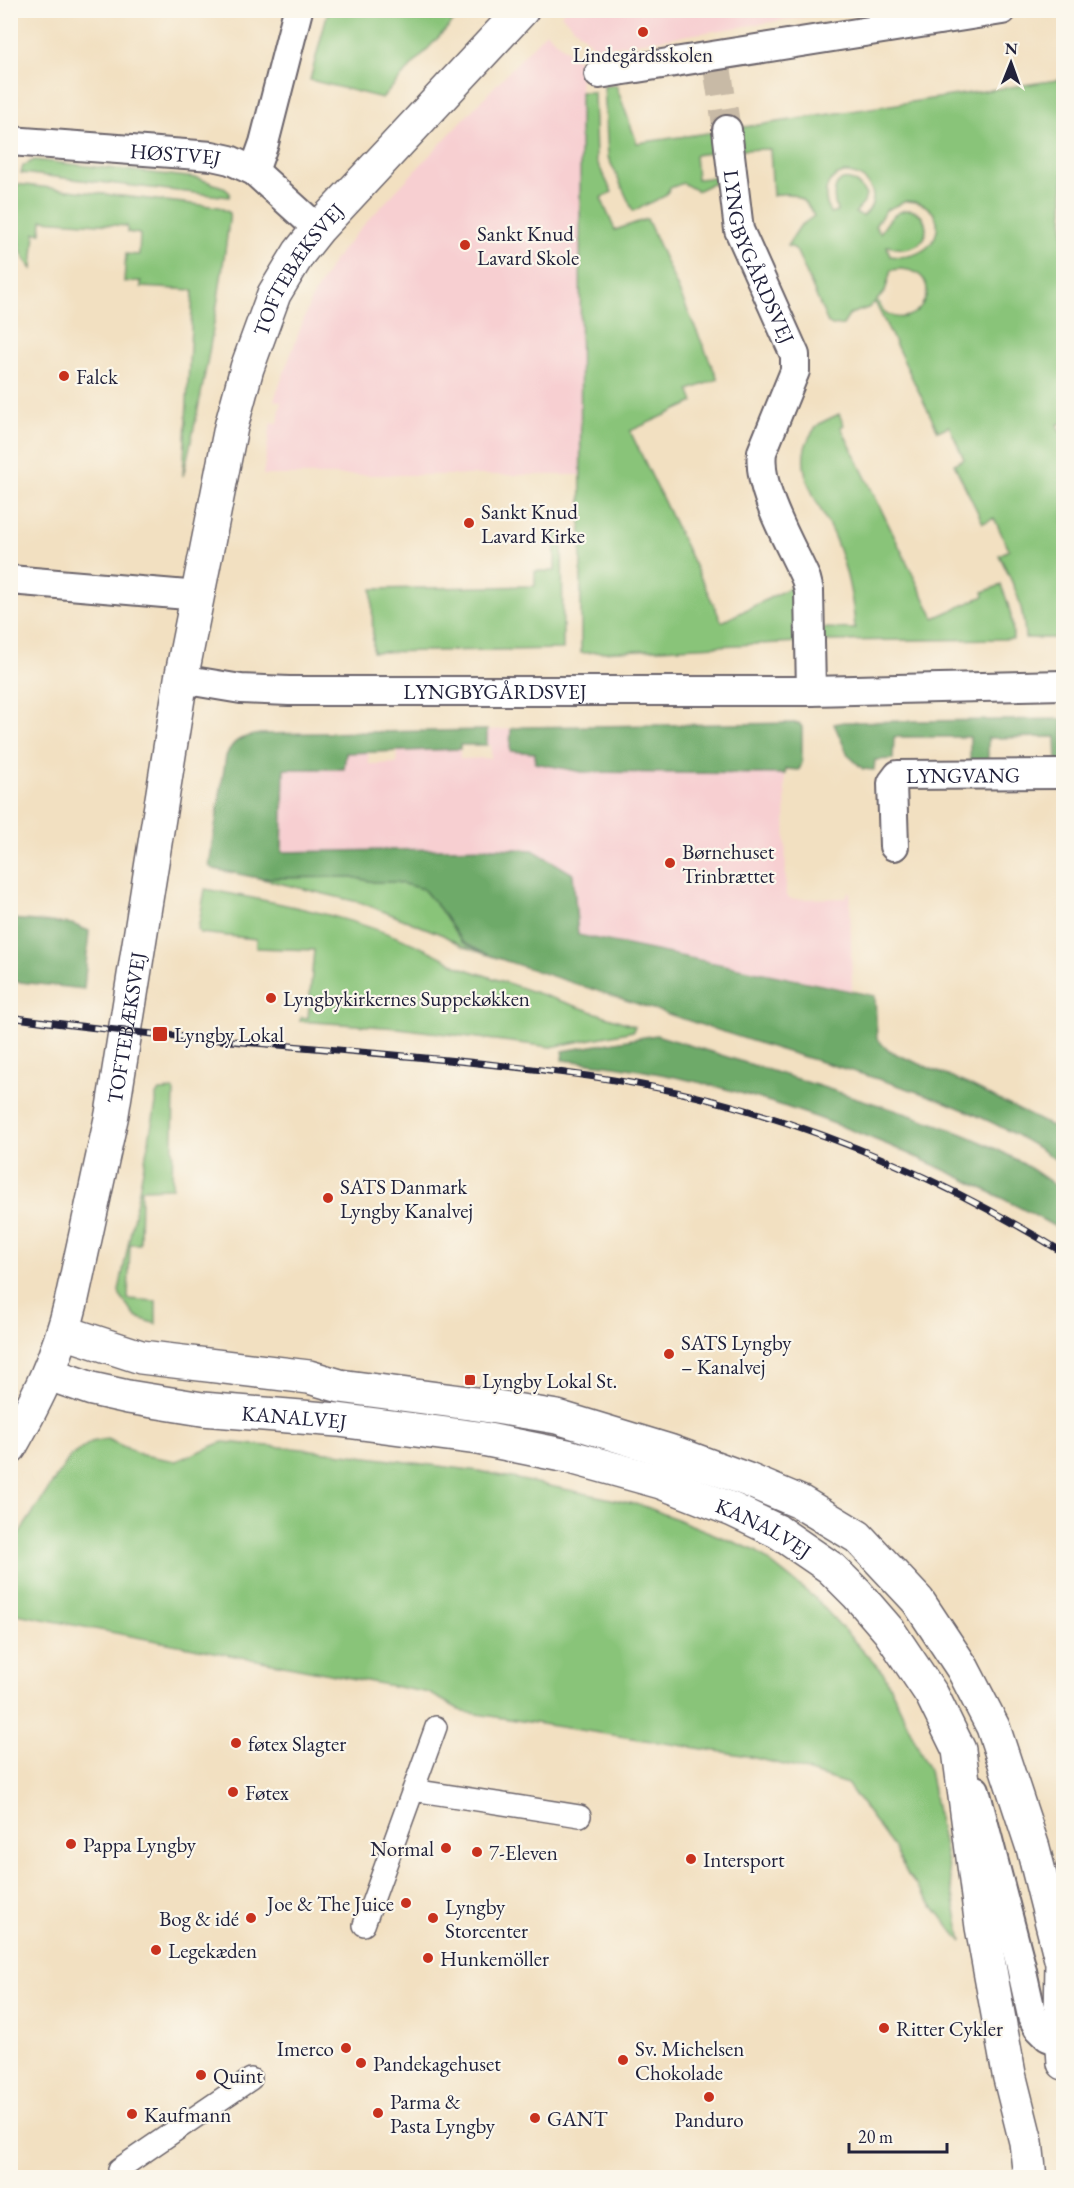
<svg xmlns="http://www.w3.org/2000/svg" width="1074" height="2188" viewBox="0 0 1074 2188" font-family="'EB Garamond',serif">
  <rect width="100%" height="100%" fill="#fbf7ec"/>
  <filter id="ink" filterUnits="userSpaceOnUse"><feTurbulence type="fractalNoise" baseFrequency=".0167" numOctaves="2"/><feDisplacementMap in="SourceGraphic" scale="12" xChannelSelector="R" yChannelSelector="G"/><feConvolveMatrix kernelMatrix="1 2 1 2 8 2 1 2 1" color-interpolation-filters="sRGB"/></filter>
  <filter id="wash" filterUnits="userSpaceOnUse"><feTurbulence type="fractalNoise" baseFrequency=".008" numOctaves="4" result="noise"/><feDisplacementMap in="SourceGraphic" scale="24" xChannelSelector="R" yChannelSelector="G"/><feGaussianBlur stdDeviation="1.35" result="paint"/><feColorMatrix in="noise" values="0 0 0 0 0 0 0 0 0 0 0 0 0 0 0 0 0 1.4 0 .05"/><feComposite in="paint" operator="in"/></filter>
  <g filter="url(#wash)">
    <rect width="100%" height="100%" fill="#f2e0c1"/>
    <path fill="#f7cfd1" d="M564,11v-1l280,1 -247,38 -36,-34z
      M546,32l34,30 6,413h-323l8,-53 7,1 3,-21 -7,-2 36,-98 24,-42 26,-31z
      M511,729l-1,22 25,2v10l46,9 204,2 1,122 5,3 54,-1 5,-8 2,100 -274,-55 -5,-61 -40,-24 -38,-2 -213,4 2,-83h59l3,-16h22l1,11 28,-1v-11l26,-1 37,-2v10l31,-1v-13h-4v-15z"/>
    <path fill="#89c479" stroke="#56735a" stroke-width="1.5" fill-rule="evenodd" d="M398,11l14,3 1,-3h50l-81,87 -72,-18 18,-69z
      M1063,79l1,343 -7,3 7,14 -1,199h-38c-1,-34 -11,-53 -26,-83l10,-5 -15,-32 -11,5 -29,-59 10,-5 -15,-33 -11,5 -63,-129 -7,6 -18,6 -7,11 -11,1 -4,-3 -31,-71 -3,-4 -7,-2 13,-20 14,-10c-8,-17 -22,-27 -41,-20l-3,-47 -30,1 -2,-22zM844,173c25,-1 40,26 19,43l-8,-3 9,-10 2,-8c-15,-27 -40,-17 -29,16l-7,2c-7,-17 -7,-35 14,-40zM906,201c49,1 38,63 -16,55l-3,-10c6,1 13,3 18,3 39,-5 17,-59 -14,-31 -4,4 -7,10 -11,15l-5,-7 11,-16zM901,269c51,4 16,67 -16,43 -3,-2 -6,-8 -8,-12l8,-8 6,-22z
      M616,85l21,58 77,-11 2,20 -21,3 2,24 23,-2v3l-23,11 -14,-8 -13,5 -5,8 -32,15 -25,-54 -4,-71z
      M580,92h14l2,68 16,32 -11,6 14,32 32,-11 71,160 -29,11 5,12 -64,29 92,191 73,-37 3,57 -217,11z
      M34,160l163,18 26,9 7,6 -1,4 -208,-24 2,-7z
      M16,184l203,23 11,6c-11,89 -26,176 -47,263l10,-186 -52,-3v-6l-17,1 2,-28 13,1 1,-21 -13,-2v-6l-85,-6 -1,13h-6l-3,36c-20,-21 -17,-58 -16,-85z
      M839,414l5,11 -3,2 93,191 50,-22 -1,-4 18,-7c8,19 12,34 12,54l-191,2 1,-13 32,1c-2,-33 -8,-60 -20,-90 -13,-33 -45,-68 -25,-103 3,-4 5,-9 8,-11 6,-5 14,-7 21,-11z
      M555,532l7,1 1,116 -190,3 -1,-63 163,-3v-15h20z
      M352,877l22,5h22l27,7 17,20 22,33 26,13 -26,-9 -19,-11 -81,-32 -104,-25z
      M205,889c87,16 178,33 255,78l175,59 -2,5 -82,16 -153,-19 -98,-7 1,-4 7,1 6,-68 -58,-2v-9l-56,-6 -2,-3z
      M174,1090l-2,98 -31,1 -1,55h-10l-2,55 28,2v23l-20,-7 -16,-21 -1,-5 37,-187v-9l4,-4z
      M107,1439l35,16 34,6 47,-19 80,7 176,22 165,35 112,45 60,48 68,75 45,96 33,172 -54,-67 -14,-27 -47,-64 -50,-16 -55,-13 -278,-43 -35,-19 -418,-80v-67l58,-88 22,-16z"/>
    <path fill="#6eaa69" stroke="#486652" stroke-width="1.5" d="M1063,719v43h-6l-1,-25 -68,1v25l-18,-1v-25h-76l-1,22 -18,1 -1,10 -11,-1 -15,-14 -14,-31 9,-2z
      M799,723l3,4v36l-3,7 -13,-1 -1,5 -203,-2 -47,-9v-10l-25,-2 1,-22 12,-2z
      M487,730v15h-27v4l-114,4 -2,16h-60l-2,83 213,-4 38,2 40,24 5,61 297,61 2,43 12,12 78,33 96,48v33c-85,-63 -190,-87 -289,-117 -96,-30 -191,-62 -286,-93l-26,-13 -22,-33 -17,-20 -27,-7h-22l-22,-5 -94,1 -44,-9 -5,-3 17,-110c7,-17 16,-19 34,-22z
      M11,919l61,5 17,7 -5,58 -73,-8z
      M656,1035c63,19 125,39 188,59 75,24 158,46 219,98v39c-153,-86 -324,-156 -501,-171l1,-9z"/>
  </g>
  <g filter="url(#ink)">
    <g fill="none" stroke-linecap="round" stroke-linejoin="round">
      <path stroke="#c8baa6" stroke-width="28" stroke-dasharray="28 14" stroke-linecap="butt" d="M717,67l10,63"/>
      <g stroke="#6b646a" stroke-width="24">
        <path id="pedestrian" d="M413,1790l167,26
          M364,1925l72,-198
          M119,2169l132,-90"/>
      </g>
      <g stroke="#6b646a" stroke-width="32">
        <g id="minor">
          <path d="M599,74l403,-64"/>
          <path id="s1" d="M727,130l12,100 56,125v16l-33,81c-5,38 28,91 44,127l3,12 2,100"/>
          <path id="s2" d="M10,141l202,15 18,4 24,11 64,58"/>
          <path d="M254,171l10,-28 34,-133"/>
          <path d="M10,580l189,16"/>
          <path id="s3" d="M181,679l60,10 48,2h522l253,-6"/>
          <path id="s4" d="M894,846l-2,-63 6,-8 166,-1"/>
          <path d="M975,1790l45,172 12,54 6,11 10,10 16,6"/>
        </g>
      </g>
      <g stroke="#6b646a" stroke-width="36">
        <g id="tertiary">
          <path d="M64,1332l77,25 168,20 31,9 144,19 73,12 112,34 79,29 52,22 58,35 60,64 45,68 30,58 40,121 29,115 -1,56 3,44"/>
          <path id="s5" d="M49,1374l43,15 36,8 74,12 136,11 140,18 89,18 94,26 72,28 44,21 54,37 26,26 32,37 43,64 27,55 23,177 27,147 17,68 4,36"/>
          <path id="s6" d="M10,1447c28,-49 48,-90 61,-144l41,-189 69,-435 50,-252 16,-59 27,-74 25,-41 19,-24 204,-219"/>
        </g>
      </g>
      <use href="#pedestrian" stroke="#fff" stroke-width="21"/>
      <use href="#minor" stroke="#fff" stroke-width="28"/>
      <use href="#tertiary" stroke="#fff" stroke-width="33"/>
      <g stroke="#22223b" stroke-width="7">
        <path id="rail" d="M10,1017c146,21 292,28 437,43 94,9 190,19 282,45 118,33 230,83 335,148"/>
      </g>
      <use href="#rail" stroke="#fbf7ec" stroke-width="4.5" stroke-dasharray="14" stroke-linecap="butt"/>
    </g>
  </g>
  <g fill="#c8321e" stroke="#fbf7ec" stroke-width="2">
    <circle cx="643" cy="32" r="6"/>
    <circle cx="465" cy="245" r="6"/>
    <circle cx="64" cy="376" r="6"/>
    <circle cx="469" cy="523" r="6"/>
    <circle cx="670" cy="863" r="6"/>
    <circle cx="271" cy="998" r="6"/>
    <rect x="152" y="1026" width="16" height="16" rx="3"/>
    <circle cx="328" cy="1198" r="6"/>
    <circle cx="669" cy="1354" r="6"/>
    <rect x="464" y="1374" width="12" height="12" rx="3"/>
    <circle cx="236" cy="1743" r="6"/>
    <circle cx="233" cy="1792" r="6"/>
    <circle cx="71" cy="1844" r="6"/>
    <circle cx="446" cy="1848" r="6"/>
    <circle cx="477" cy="1852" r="6"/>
    <circle cx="691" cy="1859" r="6"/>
    <circle cx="406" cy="1903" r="6"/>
    <circle cx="251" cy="1918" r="6"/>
    <circle cx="433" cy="1918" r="6"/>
    <circle cx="156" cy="1950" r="6"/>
    <circle cx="428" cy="1958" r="6"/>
    <circle cx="884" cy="2028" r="6"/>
    <circle cx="346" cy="2048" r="6"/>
    <circle cx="623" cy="2060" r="6"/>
    <circle cx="361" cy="2063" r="6"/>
    <circle cx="201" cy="2075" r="6"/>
    <circle cx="709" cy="2097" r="6"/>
    <circle cx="378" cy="2113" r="6"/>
    <circle cx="132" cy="2114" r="6"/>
    <circle cx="535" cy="2118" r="6"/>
  </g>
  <g text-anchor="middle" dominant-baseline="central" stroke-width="4.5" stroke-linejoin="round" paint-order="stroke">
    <g font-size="21" fill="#22223b" stroke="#fbf7ec" text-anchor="start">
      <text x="643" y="54" text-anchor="middle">Lindegårdsskolen</text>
      <text x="477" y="233">Sankt Knud<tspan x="477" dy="24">Lavard Skole</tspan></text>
      <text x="76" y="376">Falck</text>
      <text x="481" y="511">Sankt Knud<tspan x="481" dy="24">Lavard Kirke</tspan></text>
      <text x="682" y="851">Børnehuset<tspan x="682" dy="24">Trinbrættet</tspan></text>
      <text x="283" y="998">Lyngbykirkernes Suppekøkken</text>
      <text x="174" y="1034">Lyngby Lokal</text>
      <text x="340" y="1186">SATS Danmark<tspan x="340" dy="24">Lyngby Kanalvej</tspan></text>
      <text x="681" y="1342">SATS Lyngby<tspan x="681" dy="24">– Kanalvej</tspan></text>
      <text x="482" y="1380">Lyngby Lokal St.</text>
      <text x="248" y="1743">føtex Slagter</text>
      <text x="245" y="1792">Føtex</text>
      <text x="83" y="1844">Pappa Lyngby</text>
      <text x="434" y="1848" text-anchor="end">Normal</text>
      <text x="489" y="1852">7-Eleven</text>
      <text x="703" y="1859">Intersport</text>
      <text x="394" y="1903" text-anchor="end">Joe &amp; The Juice</text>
      <text x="445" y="1906">Lyngby<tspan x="445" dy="24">Storcenter</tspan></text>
      <text x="239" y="1918" text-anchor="end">Bog &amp; idé</text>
      <text x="168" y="1950">Legekæden</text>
      <text x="440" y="1958">Hunkemöller</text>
      <text x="896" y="2028">Ritter Cykler</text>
      <text x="334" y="2048" text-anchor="end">Imerco</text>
      <text x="635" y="2048">Sv. Michelsen<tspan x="635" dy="24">Chokolade</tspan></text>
      <text x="373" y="2063">Pandekagehuset</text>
      <text x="213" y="2075">Quint</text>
      <text x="390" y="2101">Parma &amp;<tspan x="390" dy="24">Pasta Lyngby</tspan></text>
      <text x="144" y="2114">Kaufmann</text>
      <text x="547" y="2118">GANT</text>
      <text x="709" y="2119" text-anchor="middle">Panduro</text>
    </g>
    <g font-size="21" fill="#22223b" stroke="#fbf7ec">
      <text stroke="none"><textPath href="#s2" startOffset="166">HØSTVEJ</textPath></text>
      <text stroke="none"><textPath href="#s1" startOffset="132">LYNGBYGÅRDSVEJ</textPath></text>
      <text stroke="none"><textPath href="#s6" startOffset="1221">TOFTEBÆKSVEJ</textPath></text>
      <text stroke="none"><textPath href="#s3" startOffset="315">LYNGBYGÅRDSVEJ</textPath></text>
      <text stroke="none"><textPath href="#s4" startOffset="138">LYNGVANG</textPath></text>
      <text stroke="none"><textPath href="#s6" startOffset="438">TOFTEBÆKSVEJ</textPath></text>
      <text stroke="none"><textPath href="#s5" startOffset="250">KANALVEJ</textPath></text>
      <text stroke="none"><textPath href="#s5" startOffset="736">KANALVEJ</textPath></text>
    </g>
  </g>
  <rect width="1074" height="2188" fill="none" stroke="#fbf7ec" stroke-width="36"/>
  <g transform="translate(1011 63) rotate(1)" stroke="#fbf7ec" stroke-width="4.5" paint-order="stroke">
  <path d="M0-4.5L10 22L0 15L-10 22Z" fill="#22223b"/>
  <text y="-9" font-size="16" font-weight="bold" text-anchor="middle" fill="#22223b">N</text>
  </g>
  <path d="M849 2143v9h98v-9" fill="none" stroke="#22223b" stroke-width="3"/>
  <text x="858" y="2143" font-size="18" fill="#22223b" stroke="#fbf7ec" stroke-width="4.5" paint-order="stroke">20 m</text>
</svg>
